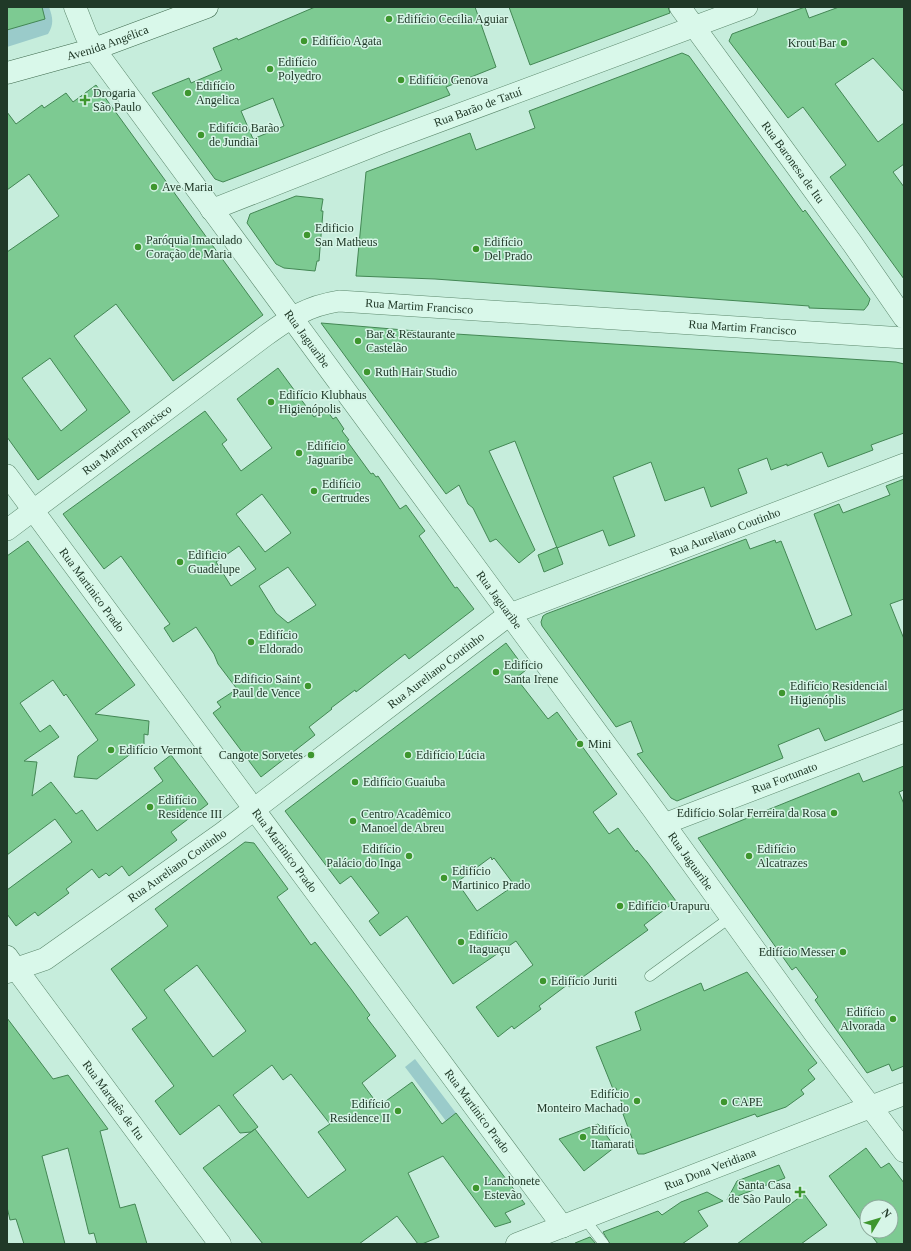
<svg xmlns="http://www.w3.org/2000/svg" width="911" height="1251" viewBox="0 0 911 1251" font-family="'Times New Roman',serif">
  <rect width="100%" height="100%" fill="#c6eddc"/>
  <path fill="#9acbca" d="M7,7h42c4,11 5,17 -1,27l-41,13z
    M415,1059l41,54 -10,8 -41,-54z"/>
  <path fill="#7dca92" stroke="#438754" fill-rule="evenodd" d="M7,7h35l3,12 -38,11z
    M315,7h160l21,60 -50,20 4,8 -227,87 -8,-3 -63,-86 37,-15 2,5 31,-13 -9,-22 24,-10 1,2zM273,98l11,28 -31,13 -12,-28z
    M509,7h159l2,6 -140,52z
    M805,7l4,11 30,-11h65v85l-31,-34 -38,26 43,58 26,-19v41l-11,8 11,15v92l-74,-102 16,-12 -43,-58 -15,11 -59,-77 3,-7z
    M682,53l7,3 114,156 2,-2 65,89 -2,6 -4,5 -55,-2v-2l-374,-27 -79,-3 10,-104 104,-39 6,17 59,-22 -6,-17z
    M96,85l167,230 -90,66 -57,-77 -42,32 56,76 -92,68 -31,-43v-185l52,-36 -30,-42 -22,16v-78l9,12 26,-19 2,3 22,-15 7,9zM50,358l37,52 -26,21 -39,-53z
    M296,196l27,3 -2,12h2l-4,50h-2l-2,10 -31,-3 -8,-4 -29,-41 3,-9z
    M321,323l119,10 456,29 8,2v69l-33,12 2,5 -45,17 -6,-15 -35,14v-2l-16,6 -4,-12 -29,11 9,24 -36,14 -7,-20 -39,14 -14,-39 -38,15 22,59 -26,10 -6,-16 -46,18 -42,-107 -26,10 46,99 -16,13 -23,-24 -6,3 -17,-34 -5,-4 -9,-19 -13,9z
    M278,368l36,49 12,-8 7,10 3,-2 8,12 -2,2 7,9 -2,1 24,33 2,-1 3,4 2,-1 22,33 6,-4 19,26 -6,5 36,52 2,-1 17,22 -65,50 -4,-5 -49,38 -1,-2 -24,18 1,1 -23,18 6,8 -54,42 -48,-64 8,-6 -4,-5 20,-13 -19,-25 -4,-10 -18,-27 -23,15 -9,-14 6,-4 -49,-68 -17,13 -41,-55 142,-103 22,29 -5,4 19,27 31,-23 -35,-49zM262,494l29,39 -26,19 -29,-38zM239,546l17,23 -25,17 -15,-24zM288,567l28,38 -28,18 -12,-10 -17,-27z
    M904,479v120l-14,5 14,35v70l-79,32 -6,-13 -41,17 5,13 -106,43 -6,-3 -34,-44 6,-2 -12,-31 -15,6 -74,-101 -1,-4 2,-6 3,-2 200,-75 4,10 25,-9 1,3 5,-2 35,89 36,-15 -38,-101 25,-10 4,9 47,-18 -4,-9z
    M28,541l107,144 -40,29 54,7 -1,14 -4,-1v10l-47,35 -23,-2 4,-21 20,-16 -32,-46 -2,2 -11,-16 -33,23 20,29 10,-7 9,12 -35,24 13,1 -5,34 19,-14 25,32 6,-4 15,21 66,-50 -9,-13 17,-13 37,49 -37,28 6,8 -48,36 -7,-10 -13,10 -3,-3 -7,5 -7,-9 -26,20 3,4 -31,23 -3,-4 -19,14 -9,-12v-24l65,-48 -17,-23 -48,36v-299z
    M557,547l6,17 -19,8 -6,-17z
    M506,643l20,27 -10,8 32,41 9,-7 60,82 -24,18 16,22 9,-6 18,24 1,-2 10,12 29,39 -32,24 4,5 -79,57 -2,-2 -28,21 2,3 -27,20 -2,-3 -14,11 -22,-30 57,-42 -17,-24 -63,43 -46,-68 -27,20 -11,-15 10,-8 -28,-37 -11,8 -55,-73zM491,857l1,3 2,-2 18,24 -2,2 2,3 -35,24 -20,-29z
    M904,766v24l-5,2 5,12v262l-12,5 -3,-7 -22,9 -52,-73 3,-3 -22,-30 -4,3 -94,-132 161,-65 4,9z
    M245,842l9,1 34,46 -11,8 34,48 4,-3 36,47 19,26 -3,3 29,38 -34,27 17,23 33,-24 30,42 14,-11 69,91 -20,9 6,9 -16,5 -52,-71 -35,17 31,64 -17,7h-4l-21,-28 -38,28h-96l-60,-76 52,-39 53,69 38,-28 -28,-38 12,-8 -39,-50 -8,6 -11,-15 -39,30 25,32 -7,5 -11,1 -21,-28 -39,30 -25,-34 19,-15 -42,-57 15,-11 -36,-49 57,-43 -13,-17zM197,965l49,66 -33,26 -49,-67z
    M747,972l70,91 -9,7 7,9 -14,11 3,4 -18,13 -29,10 -2,-3 -111,40h-6l-15,-40 3,-1 -10,-25 -3,1 -17,-42 45,-17 -6,-18 66,-29 3,8z
    M7,1018l46,61 15,-4 40,54 -8,2 20,77 15,-4 12,40h-50l-3,-11 -5,1 -21,-86 -26,8 23,88h-41l-8,-25 -6,1 -3,-13z
    M598,1124l17,23 -31,24 -25,-32z
    M866,1148l15,20 8,-5 15,20v61h-26l-10,-13h23v-24h-24v22l-38,-53z
    M779,1165l6,13 -58,22 10,-19z
    M707,1192l16,9 -25,10 10,15 -26,18h-72l-7,-12 55,-21 4,4 19,-13z
    M804,1194l23,31 -26,19h-64z
    M590,1237l6,7h-21v-1z"/>
  <g fill="none" stroke-linecap="round" stroke-linejoin="round">
    <g stroke="#5c886d" stroke-width="11">
      <path id="service" d="M650,976l81,-59
        M584,1218l20,26"/>
    </g>
    <g stroke="#5c886d" stroke-width="22">
      <g id="minor">
        <path id="s1" d="M680,7l172,236 52,75"/>
        <path id="s2" d="M211,210l173,-68 363,-135"/>
        <path id="s3" d="M7,475l556,752"/>
        <path id="s4" d="M7,530l258,-194c25,-18 42,-30 74,-35l565,37"/>
        <path id="s5" d="M510,614l394,-150"/>
        <path id="s6" d="M664,824l240,-92"/>
        <path d="M7,956l10,14"/>
      </g>
    </g>
    <g stroke="#5c886d" stroke-width="23">
      <g id="tertiary">
        <path id="s7" d="M75,7l11,28 8,14 559,760 163,226 88,116"/>
        <path id="s8" d="M17,970l203,274"/>
        <path id="s9" d="M7,972l38,-13 178,-126 287,-219"/>
        <path id="s10" d="M517,1244l387,-150"/>
      </g>
    </g>
    <g stroke="#3f6a4e" stroke-width="23">
      <g id="secondary">
        <path id="s11" d="M7,73l87,-24 113,-42"/>
      </g>
    </g>
    <use href="#service" stroke="#d9f8ea" stroke-width="10"/>
    <use href="#minor" stroke="#d9f8ea" stroke-width="21"/>
    <use href="#tertiary" stroke="#d9f8ea" stroke-width="22"/>
    <use href="#secondary" stroke="#d9f8ea" stroke-width="22"/>
  </g>
  <g fill="#3e962e" stroke="#d6f5e7" stroke-width="1.5">
    <circle cx="389" cy="19" r="4"/>
    <circle cx="304" cy="41" r="4"/>
    <circle cx="844" cy="43" r="4"/>
    <circle cx="270" cy="69" r="4"/>
    <circle cx="401" cy="80" r="4"/>
    <circle cx="188" cy="93" r="4"/>
    <path d="M83 94h4v4h4v4h-4v4h-4v-4h-4v-4h4z"/>
    <circle cx="201" cy="135" r="4"/>
    <circle cx="154" cy="187" r="4"/>
    <circle cx="307" cy="235" r="4"/>
    <circle cx="138" cy="247" r="4"/>
    <circle cx="476" cy="249" r="4"/>
    <circle cx="358" cy="341" r="4"/>
    <circle cx="367" cy="372" r="4"/>
    <circle cx="271" cy="402" r="4"/>
    <circle cx="299" cy="453" r="4"/>
    <circle cx="314" cy="491" r="4"/>
    <circle cx="180" cy="562" r="4"/>
    <circle cx="251" cy="642" r="4"/>
    <circle cx="496" cy="672" r="4"/>
    <circle cx="308" cy="686" r="4"/>
    <circle cx="782" cy="693" r="4"/>
    <circle cx="580" cy="744" r="4"/>
    <circle cx="111" cy="750" r="4"/>
    <circle cx="311" cy="755" r="4"/>
    <circle cx="408" cy="755" r="4"/>
    <circle cx="355" cy="782" r="4"/>
    <circle cx="150" cy="807" r="4"/>
    <circle cx="834" cy="813" r="4"/>
    <circle cx="353" cy="821" r="4"/>
    <circle cx="409" cy="856" r="4"/>
    <circle cx="749" cy="856" r="4"/>
    <circle cx="444" cy="878" r="4"/>
    <circle cx="620" cy="906" r="4"/>
    <circle cx="461" cy="942" r="4"/>
    <circle cx="843" cy="952" r="4"/>
    <circle cx="543" cy="981" r="4"/>
    <circle cx="893" cy="1019" r="4"/>
    <circle cx="637" cy="1101" r="4"/>
    <circle cx="724" cy="1102" r="4"/>
    <circle cx="398" cy="1111" r="4"/>
    <circle cx="583" cy="1137" r="4"/>
    <circle cx="476" cy="1188" r="4"/>
    <path d="M798 1186h4v4h4v4h-4v4h-4v-4h-4v-4h4z"/>
  </g>
  <g text-anchor="middle" dominant-baseline="central" stroke-width="3" stroke-linejoin="round" paint-order="stroke">
    <g font-size="12" fill="#203928" stroke="#d6f5e7" text-anchor="start">
      <text x="397" y="19">Edifício Cecilia Aguiar</text>
      <text x="312" y="41">Edifício Agata</text>
      <text x="836" y="43" text-anchor="end">Krout Bar</text>
      <text x="278" y="62">Edifício<tspan x="278" dy="14">Polyedro</tspan></text>
      <text x="409" y="80">Edifício Genova</text>
      <text x="196" y="86">Edifício<tspan x="196" dy="14">Angelica</tspan></text>
      <text x="93" y="93">Drogaria<tspan x="93" dy="14">São Paulo</tspan></text>
      <text x="209" y="128">Edifício Barão<tspan x="209" dy="14">de Jundiai</tspan></text>
      <text x="162" y="187">Ave Maria</text>
      <text x="315" y="228">Edificio<tspan x="315" dy="14">San Matheus</tspan></text>
      <text x="146" y="240">Paróquia Imaculado<tspan x="146" dy="14">Coração de Maria</tspan></text>
      <text x="484" y="242">Edifício<tspan x="484" dy="14">Del Prado</tspan></text>
      <text x="366" y="334">Bar &amp; Restaurante<tspan x="366" dy="14">Castelão</tspan></text>
      <text x="375" y="372">Ruth Hair Studio</text>
      <text x="279" y="395">Edifício Klubhaus<tspan x="279" dy="14">Higienópolis</tspan></text>
      <text x="307" y="446">Edifício<tspan x="307" dy="14">Jaguaribe</tspan></text>
      <text x="322" y="484">Edifício<tspan x="322" dy="14">Gertrudes</tspan></text>
      <text x="188" y="555">Edificio<tspan x="188" dy="14">Guadelupe</tspan></text>
      <text x="259" y="635">Edifício<tspan x="259" dy="14">Eldorado</tspan></text>
      <text x="504" y="665">Edifício<tspan x="504" dy="14">Santa Irene</tspan></text>
      <text x="300" y="679" text-anchor="end">Edificio Saint<tspan x="300" dy="14">Paul de Vence</tspan></text>
      <text x="790" y="686">Edifício Residencial<tspan x="790" dy="14">Higienóplis</tspan></text>
      <text x="588" y="744">Mini</text>
      <text x="119" y="750">Edifício Vermont</text>
      <text x="303" y="755" text-anchor="end">Cangote Sorvetes</text>
      <text x="416" y="755">Edifício Lúcia</text>
      <text x="363" y="782">Edifício Guaiuba</text>
      <text x="158" y="800">Edifício<tspan x="158" dy="14">Residence III</tspan></text>
      <text x="826" y="813" text-anchor="end">Edifício Solar Ferreira da Rosa</text>
      <text x="361" y="814">Centro Acadêmico<tspan x="361" dy="14">Manoel de Abreu</tspan></text>
      <text x="401" y="849" text-anchor="end">Edifício<tspan x="401" dy="14">Palácio do Inga</tspan></text>
      <text x="757" y="849">Edifício<tspan x="757" dy="14">Alcatrazes</tspan></text>
      <text x="452" y="871">Edifício<tspan x="452" dy="14">Martinico Prado</tspan></text>
      <text x="628" y="906">Edifício Urapuru</text>
      <text x="469" y="935">Edifício<tspan x="469" dy="14">Itaguaçu</tspan></text>
      <text x="835" y="952" text-anchor="end">Edifício Messer</text>
      <text x="551" y="981">Edifício Juriti</text>
      <text x="885" y="1012" text-anchor="end">Edifício<tspan x="885" dy="14">Alvorada</tspan></text>
      <text x="629" y="1094" text-anchor="end">Edifício<tspan x="629" dy="14">Monteiro Machado</tspan></text>
      <text x="732" y="1102">CAPE</text>
      <text x="390" y="1104" text-anchor="end">Edifício<tspan x="390" dy="14">Residence II</tspan></text>
      <text x="591" y="1130">Edifício<tspan x="591" dy="14">Itamarati</tspan></text>
      <text x="484" y="1181">Lanchonete<tspan x="484" dy="14">Estevão</tspan></text>
      <text x="791" y="1185" text-anchor="end">Santa Casa<tspan x="791" dy="14">de São Paulo</tspan></text>
    </g>
    <g font-size="12" fill="#203928" stroke="#d6f5e7">
      <text stroke="none"><textPath href="#s11" startOffset="105">Avenida Angélica</textPath></text>
      <text stroke="none"><textPath href="#s2" startOffset="286">Rua Barão de Tatuí</textPath></text>
      <text stroke="none"><textPath href="#s1" startOffset="192">Rua Baronesa de Itu</textPath></text>
      <text stroke="none"><textPath href="#s4" startOffset="486">Rua Martim Francisco</textPath></text>
      <text stroke="none"><textPath href="#s4" startOffset="810">Rua Martim Francisco</textPath></text>
      <text stroke="none"><textPath href="#s7" startOffset="406">Rua Jaguaribe</textPath></text>
      <text stroke="none"><textPath href="#s4" startOffset="150">Rua Martim Francisco</textPath></text>
      <text stroke="none"><textPath href="#s5" startOffset="230">Rua Aureliano Coutinho</textPath></text>
      <text stroke="none"><textPath href="#s3" startOffset="143">Rua Martinico Prado</textPath></text>
      <text stroke="none"><textPath href="#s7" startOffset="730">Rua Jaguaribe</textPath></text>
      <text stroke="none"><textPath href="#s9" startOffset="526">Rua Aureliano Coutinho</textPath></text>
      <text stroke="none"><textPath href="#s6" startOffset="129">Rua Fortunato</textPath></text>
      <text stroke="none"><textPath href="#s3" startOffset="467">Rua Martinico Prado</textPath></text>
      <text stroke="none"><textPath href="#s7" startOffset="1054">Rua Jaguaribe</textPath></text>
      <text stroke="none"><textPath href="#s9" startOffset="202">Rua Aureliano Coutinho</textPath></text>
      <text stroke="none"><textPath href="#s8" startOffset="162">Rua Marquês de Itu</textPath></text>
      <text stroke="none"><textPath href="#s3" startOffset="791">Rua Martinico Prado</textPath></text>
      <text stroke="none"><textPath href="#s10" startOffset="207">Rua Dona Veridiana</textPath></text>
    </g>
  </g>
  <rect width="911" height="1251" fill="none" stroke="#203928" stroke-width="16"/>
  <g transform="translate(879 1219) rotate(52)"><circle r="19" fill="#d6f5e7" stroke="#8daa9b"/>
  <path d="M0-3L7 15L0 10L-7 15Z" fill="#3e962e"/>
  <text y="-6" font-size="11" font-weight="bold" text-anchor="middle" fill="#203928">N</text>
  </g>
</svg>
